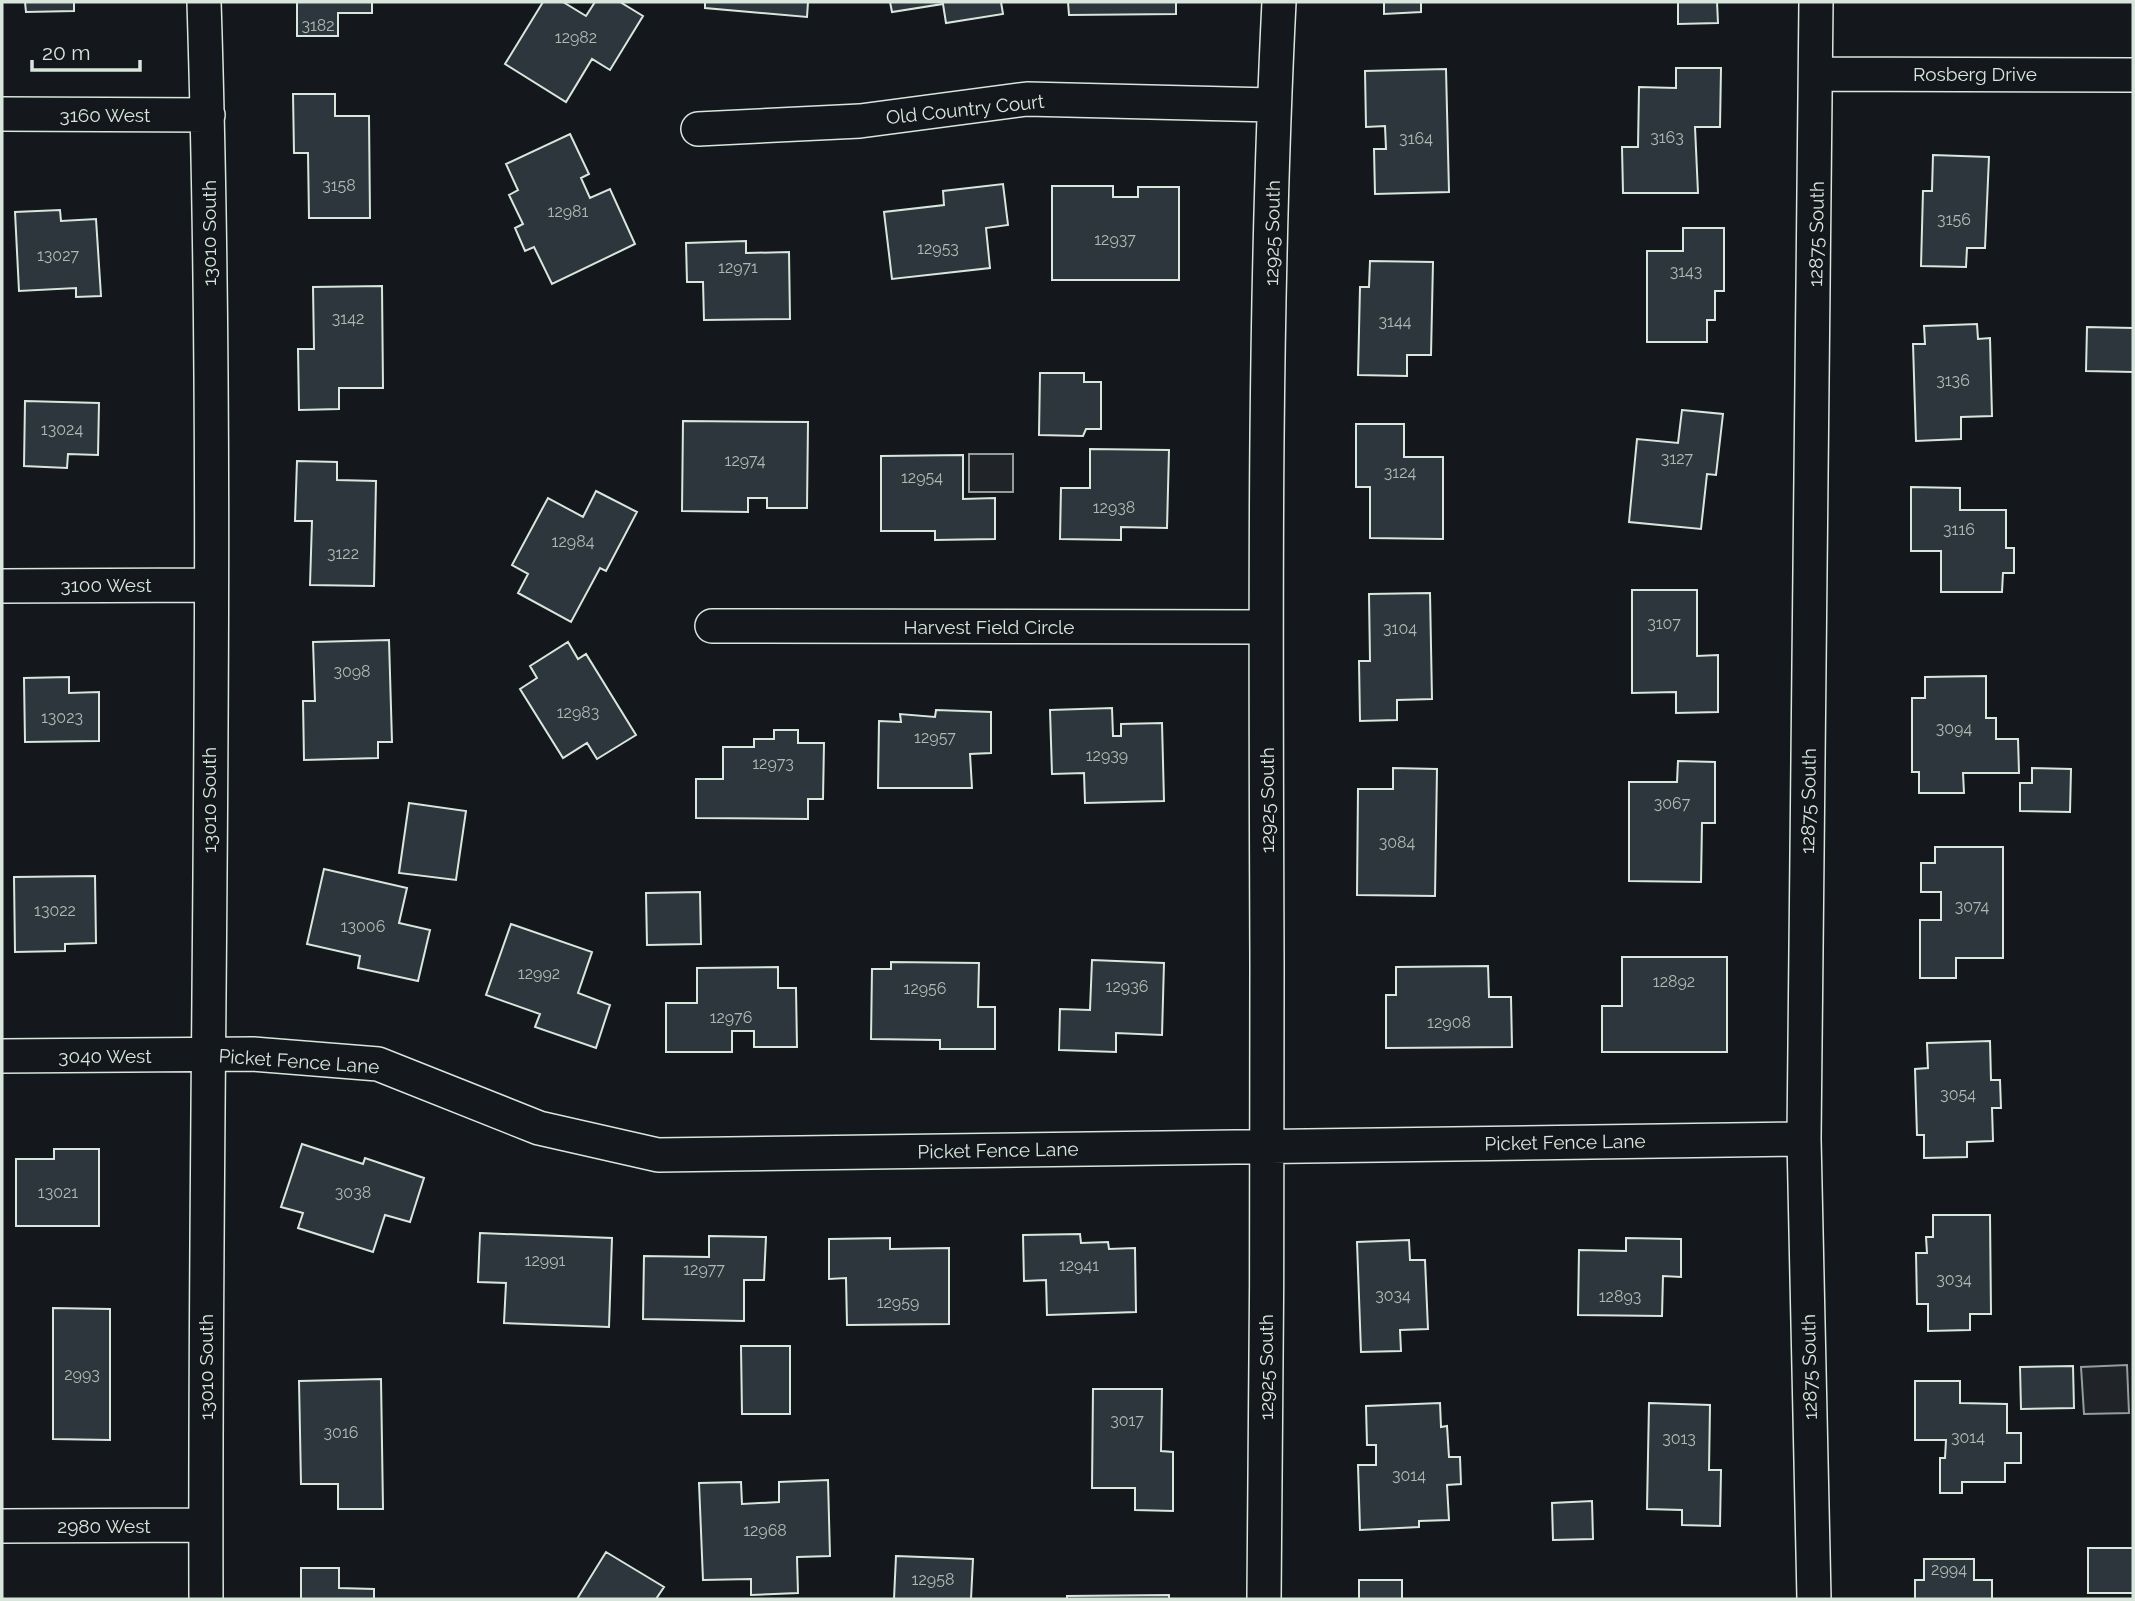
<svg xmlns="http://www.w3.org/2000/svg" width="2135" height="1601" viewBox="0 0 2135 1601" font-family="Raleway,sans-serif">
  <rect width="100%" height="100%" fill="#14181c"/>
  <path fill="#202428" stroke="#939e99" stroke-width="2" d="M969,454h44v38h-44z
    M2127,1365l2,48 -45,1 -3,-47z"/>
  <path fill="#2c363c" stroke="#d8e6dc" stroke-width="2" d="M25,2h49v9l-48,1z
    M297,2h75v11h-34v23h-41z
    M543,2h20l23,14 9,-14h25l23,14 -33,54 -18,-11 -26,43 -61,-38z
    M705,2h103l-1,15 -102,-9z
    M890,2h111l2,12 -57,9 -3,-19 -51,8z
    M1068,2h108v12l-107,1z
    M1384,2h37v10l-37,2z
    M1633,2h84l1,21 -40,1v-22z
    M1676,68h45l-1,59h-25l3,66h-75l-1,-46h16l1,-60 37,1z
    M1446,69l3,123 -74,2 -1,-45h12l-1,-23 -19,1 -1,-56z
    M293,94h42v22h34l1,102h-61l-1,-65h-14z
    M570,134l19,40 -8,4 9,20 20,-9 25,55 -83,40 -18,-37 -9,4 -10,-23 8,-4 -14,-29 9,-5 -12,-26z
    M1933,155l56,2 -4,91h-18l-1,19 -45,-1 2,-75h9z
    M1003,184l5,41 -22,3 4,40 -98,11 -8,-67 60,-7 -1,-14z
    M1052,186h61v11h25v-10h41v93h-127z
    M60,210l1,11 35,-2 5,77 -25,1v-9l-57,3 -4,-79z
    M1683,228h41v63h-9v29h-8v22h-60v-91h36z
    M746,241v12l43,-1 1,67 -86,1 -1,-38h-16l-1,-39z
    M1370,261l63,1 -2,93h-24v21l-49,-1 2,-88h9z
    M382,286l1,102h-44v21l-40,1 -1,-61h16l-1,-62z
    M1977,324l1,15 12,-1 2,78 -31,1v22l-45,2 -3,-97h12l-1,-18z
    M2087,327l46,1v44l-47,-1z
    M1040,373h44v9h17v47h-15l-3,7 -44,-1z
    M25,401l74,2 -1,52 -30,-1 -1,14 -43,-2z
    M1682,410l41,4 -7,61 -9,-1 -6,55 -72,-7 8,-83 41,4z
    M683,421l125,1 -1,86h-40v-10h-19v14l-66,-1z
    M1356,424h48v33h39v82l-73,-1v-51h-14z
    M1090,449l79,1 -2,78 -46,-1v13l-61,-1 1,-51h29z
    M963,455v44l32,-1v41l-60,1v-9h-54v-75z
    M297,461l40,1v18l39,1 -2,105 -64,-1 2,-64h-17z
    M1911,487l49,1v22h46v38h8v25h-11l-1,19h-61v-41h-30z
    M596,491l41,21 -31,59 -6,-3 -29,54 -53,-29 10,-19 -16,-9 36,-67 35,19z
    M1632,590h65v66l21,-1v57l-42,1v-21l-44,1z
    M1430,593l2,106 -35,1v20l-37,1 -1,-60h11l-1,-67z
    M389,640l3,102h-14v16l-74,2 -1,-59h12l-2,-59z
    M568,642l10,17 8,-5 50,81 -39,24 -10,-16 -24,15 -43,-69 17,-11 -7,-12z
    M1986,676v42h10v21h22l1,34h-56l1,20h-45v-21h-7v-74h13v-21z
    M69,677v16l30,-1v49l-74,1 -1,-64z
    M1112,708l1,28h8v-12l41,-1 2,78 -79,2 -1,-30 -32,1 -2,-64z
    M936,710l55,2v41l-21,1 2,34h-94l1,-67 22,1 -1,-8 35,3z
    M774,730h24v13h26l-1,56h-15v20l-112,-1v-39h27v-32h31v-8h20z
    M1678,761l37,1v61h-13l-1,59 -72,-1v-99h48z
    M1393,768l44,1 -2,127 -78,-1 1,-106h35z
    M2032,768l39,1 -1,43 -50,-1v-28h12z
    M409,803l57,8 -10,69 -57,-7z
    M1935,847h68v111h-47v20h-36v-58h21v-28h-20v-29h14z
    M324,869l83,19 -8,35 31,7 -12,51 -60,-13 2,-12 -53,-12z
    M95,876l1,67 -31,1v7l-50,1 -1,-75z
    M700,892l1,52 -54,1 -1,-52z
    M511,924l81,28 -14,41 32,12 -14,43 -61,-21 5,-13 -54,-19z
    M1622,957h105v95h-125v-46h20z
    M1092,960l72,3 -2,72 -46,-2v19l-57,-2 1,-41 30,1z
    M891,962l88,1 -1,44h17v42h-55v-9l-69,-1 1,-70h19z
    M1488,966l1,31h22l1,50 -126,1v-53h10v-28z
    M778,967v21h18l1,59h-43v-16h-22v21h-66v-49h31v-35z
    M1990,1041l1,39h9l1,28h-9l1,33 -26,1v15l-43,1v-23h-7l-2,-66 13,-1 -1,-25z
    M302,1144l61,20 2,-6 59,20 -14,44 -25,-7 -12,37 -75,-24 5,-15 -22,-6z
    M54,1149h45v77h-83v-67h38z
    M1933,1215h57l1,99h-21v16l-42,1v-27h-11l-1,-51h11l-1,-16h7z
    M480,1233l132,5 -3,89 -105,-4 2,-40 -28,-1z
    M1080,1234l1,9 27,-1 1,7 26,-1 1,64 -89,3 -1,-35 -22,1 -1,-46z
    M709,1236l57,1 -2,43h-20v41l-101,-2 1,-63 65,1z
    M890,1238v11l59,-1v76l-102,1 -1,-47 -17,1v-40z
    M1626,1238l55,1v38l-18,-1 -1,40 -84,-1 1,-65 47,1z
    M1409,1240l1,20h15l3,69 -28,1 1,21 -40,1 -4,-110z
    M53,1308l57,1v131l-57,-1z
    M741,1346h49v68h-48z
    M2073,1366l1,42 -53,1 -1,-42z
    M381,1379l2,130h-45v-25h-37l-2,-103z
    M1915,1381h45v22l47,1v29h14v30h-16v19h-43v11h-22v-35h5l1,-18h-31z
    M1093,1389h69l-1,62 12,1v59l-38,-1v-22h-43z
    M1440,1403l1,24 6,-1 2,31h11l1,27 -14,1 2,35 -30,1v6l-59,3 -2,-65h18v-20h-9l-1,-39z
    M1649,1403l61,2 -1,65h12l-1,56 -38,-1v-15l-35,-1z
    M828,1480l2,76 -33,1 1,36 -47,2v-16l-48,1 -4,-97 42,-1 1,22 37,-2v-20z
    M1592,1501l1,38 -40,1 -1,-37z
    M2088,1548h45v45h-45z
    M606,1552l58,35 -8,12h-79z
    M896,1556l77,3 -2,40h14h-91z
    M1924,1559h50v21h18v19h-77v-19h9z
    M301,1568h38v20l35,1v10h-73z
    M1359,1580h43v19h-43z
    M1169,1595v4h-102v-3z"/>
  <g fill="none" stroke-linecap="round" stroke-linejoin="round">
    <g stroke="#d8e6dc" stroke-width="36">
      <path id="minor" d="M204,2c17,532 0,1065 2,1597
        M1818,74l315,1
        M2,114l206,1
        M698,129l162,-8 167,-22 247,6
        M2,586l208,-1
        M712,626l554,1
        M2,1056l251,-2 125,10 161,64 119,27 1146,-16
        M2,1526l204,-1
        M1264,1599c2,-211 4,-423 3,-634 -1,-321 -4,-643 12,-963
        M1814,1599l-10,-460 12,-1137"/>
    </g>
    <use href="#minor" stroke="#14181c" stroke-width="33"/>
  </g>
  <g text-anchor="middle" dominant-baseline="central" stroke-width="5" stroke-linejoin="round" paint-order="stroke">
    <g font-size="16" fill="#adbab4">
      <text x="318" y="25">3182</text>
      <text x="576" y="37">12982</text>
      <text x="1667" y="137">3163</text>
      <text x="1416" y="138">3164</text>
      <text x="339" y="185">3158</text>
      <text x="568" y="211">12981</text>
      <text x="1954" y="219">3156</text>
      <text x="1115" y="239">12937</text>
      <text x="938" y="248">12953</text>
      <text x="58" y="255">13027</text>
      <text x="738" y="267">12971</text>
      <text x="1686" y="271">3143</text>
      <text x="348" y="318">3142</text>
      <text x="1395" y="321">3144</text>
      <text x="1953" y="380">3136</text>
      <text x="62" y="429">13024</text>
      <text x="1677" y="458">3127</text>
      <text x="745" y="460">12974</text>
      <text x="1400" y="472">3124</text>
      <text x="922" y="477">12954</text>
      <text x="1114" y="507">12938</text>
      <text x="1959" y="529">3116</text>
      <text x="573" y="541">12984</text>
      <text x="343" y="553">3122</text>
      <text x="1664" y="623">3107</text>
      <text x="1400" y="628">3104</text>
      <text x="352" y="671">3098</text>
      <text x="578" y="712">12983</text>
      <text x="62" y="717">13023</text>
      <text x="1954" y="728">3094</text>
      <text x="935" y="737">12957</text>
      <text x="1107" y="755">12939</text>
      <text x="773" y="763">12973</text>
      <text x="1672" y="803">3067</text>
      <text x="1397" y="842">3084</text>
      <text x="1972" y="906">3074</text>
      <text x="55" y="910">13022</text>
      <text x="363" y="926">13006</text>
      <text x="539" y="973">12992</text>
      <text x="1674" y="981">12892</text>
      <text x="1127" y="986">12936</text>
      <text x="925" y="988">12956</text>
      <text x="731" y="1017">12976</text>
      <text x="1449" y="1022">12908</text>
      <text x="1958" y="1094">3054</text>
      <text x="58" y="1192">13021</text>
      <text x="353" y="1192">3038</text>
      <text x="545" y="1260">12991</text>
      <text x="1079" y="1265">12941</text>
      <text x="704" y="1269">12977</text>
      <text x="1954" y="1279">3034</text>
      <text x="1393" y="1295">3034</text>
      <text x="1620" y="1296">12893</text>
      <text x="898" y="1302">12959</text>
      <text x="82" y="1374">2993</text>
      <text x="1127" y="1420">3017</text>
      <text x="341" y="1432">3016</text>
      <text x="1968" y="1437">3014</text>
      <text x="1679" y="1438">3013</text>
      <text x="1409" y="1475">3014</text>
      <text x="765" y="1530">12968</text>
      <text x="1949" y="1569">2994</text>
      <text x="933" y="1579">12958</text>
    </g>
    <g font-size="19" fill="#d8e6dc" stroke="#14181c">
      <text x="1975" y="74">Rosberg Drive</text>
      <text transform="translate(965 109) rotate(-6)">Old Country Court</text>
      <text x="105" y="115">3160 West</text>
      <text transform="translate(209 233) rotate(-90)">13010 South</text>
      <text transform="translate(1272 233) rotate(-89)">12925 South</text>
      <text transform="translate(1816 234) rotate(-89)">12875 South</text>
      <text x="106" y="585">3100 West</text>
      <text x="989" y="627">Harvest Field Circle</text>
      <text transform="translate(209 800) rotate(-90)">13010 South</text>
      <text transform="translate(1267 800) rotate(-90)">12925 South</text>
      <text transform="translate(1808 801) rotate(-89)">12875 South</text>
      <text x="105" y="1056">3040 West</text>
      <text transform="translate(299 1061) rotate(4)">Picket Fence Lane</text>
      <text transform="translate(1565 1142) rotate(-1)">Picket Fence Lane</text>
      <text transform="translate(998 1150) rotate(-1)">Picket Fence Lane</text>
      <text transform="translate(206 1367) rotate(-90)">13010 South</text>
      <text transform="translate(1266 1367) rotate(-90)">12925 South</text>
      <text transform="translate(1809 1367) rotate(-91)">12875 South</text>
      <text x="104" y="1526">2980 West</text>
    </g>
  </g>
  <rect width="2135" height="1601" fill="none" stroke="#d8e6dc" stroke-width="7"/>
  <path d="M32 60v10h108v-10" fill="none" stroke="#d8e6dc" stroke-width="3.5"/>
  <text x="42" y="60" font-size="21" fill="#d8e6dc" stroke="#14181c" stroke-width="5" paint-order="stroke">20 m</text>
</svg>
